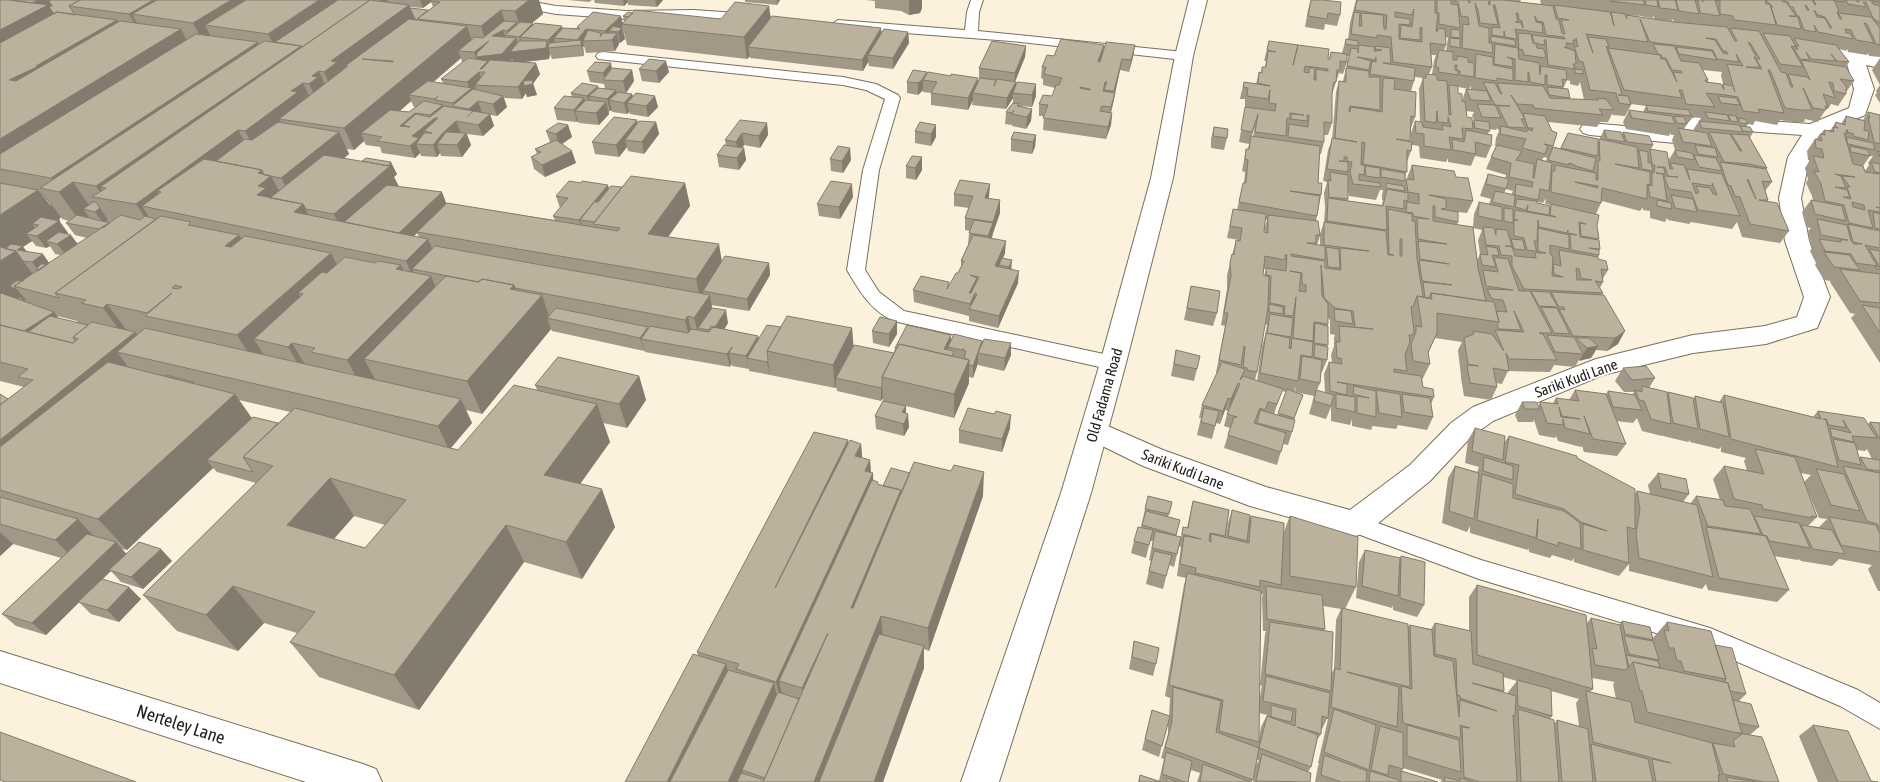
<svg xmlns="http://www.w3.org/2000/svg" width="1880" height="782" viewBox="0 0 1880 782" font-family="'Asap Condensed',sans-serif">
  <rect width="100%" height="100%" fill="#fcf1dc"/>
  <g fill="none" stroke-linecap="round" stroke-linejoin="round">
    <g stroke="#796f5d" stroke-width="2">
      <path id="service" d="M509,0h14l33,6 70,5 68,-1 57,4 6,4 -6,4 -57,-4 -68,1 -70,-5 -46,-9 -2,-3z
        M971,0h12l-4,12 -1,19 206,21 7,4 -7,4 -173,-19 -173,-13 -6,-4 6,-4 127,10 2,-18z
        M603,52l240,25 33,7 22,11 2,3 -21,72 -14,100 14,22 25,19 209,45 7,2 3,5 -3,5 -7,2 -215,-48c-25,-7 -39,-32 -51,-52l16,-100 22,-71 -19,-9 -23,-5 -245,-26 -2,-3 2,-3z
        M1355,515l126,45 229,68 148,62 22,13v26l-40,-23 -135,-58 -226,-69 -132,-49 -3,-6 3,-6z"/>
    </g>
    <g stroke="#796f5d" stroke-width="2">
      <path id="minor" d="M1806,40l74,16v12l-14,-3 8,24 -9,26 -42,18 -13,24 -9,41 8,43 21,56 -13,31 -51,16 -73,9 -90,22 -110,46 -22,16 -41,44 -64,52 -11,3 -105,-30 -107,-40 -59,-29 -4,-7 4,-7 10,-3 69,30 103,37 84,23 60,-45 41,-42 22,-16 123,-48 97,-24 72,-9 32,-9 7,-20 -19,-56 -6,-43 9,-41 14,-22 -98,-7 -11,14 -7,2 -96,-9 -7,-2 -3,-4 3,-4 7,-2 91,8 11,-13 7,-2 111,8 39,-16 5,-19 -8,-29 -46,-10 -3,-4 3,-4z
        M0,651l363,113 13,5 6,13h-76l-306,-99z"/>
    </g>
    <g stroke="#796f5d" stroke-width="2">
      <path id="tertiary" d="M1189,0h18l-14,56 -20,122 -47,185 -35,130 -92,289h-38l100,-289 39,-130 51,-185 24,-122z"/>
    </g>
    <use href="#service" fill="#fff" fill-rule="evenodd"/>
    <use href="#minor" fill="#fff" fill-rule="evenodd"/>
    <use href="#tertiary" fill="#fff" fill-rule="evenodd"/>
  </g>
  <path fill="#a19887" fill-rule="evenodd" d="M0,0h387l1,2 -1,-2h152l4,14 -11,9h1v2l29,1v3l15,-1v-1l46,-4 1,-2 -1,-5 98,3 48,-13 1,12 111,15 27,-1 1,11 -16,26 -24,-3 -1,-4 -5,9 -113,-13v-2l-3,3 -120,-14 -4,-17 2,11 -5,4h-1v1l-4,7 -29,2 -2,-7 -1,1 1,9 -32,3 -2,-5 -1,5 -24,3 15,12 -7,9 4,12 -10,2 -1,-4 -4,6 -18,-1 3,9 -10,9 -7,-1 4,11 -11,10 -16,-2 4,11 -9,12 -21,-1 -1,-3 -3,4 -16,-1 -1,-3 -5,5 -33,-5 -2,-6 -14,-2 -2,-4 -10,9 -7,-1 2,5 -5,4 53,16 -3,3 5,10 47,17 109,16 -2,-4 7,-8 -4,-12 25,-13 27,2 1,4 76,-6 5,23 -22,31 54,24 47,2 1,12 -21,36 -38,-6 1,3 16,15 -4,6 34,7 1,2 22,-11 71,1 1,18 41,7 1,-5 56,-13v5l31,1v3l29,-1v12l-7,16 -26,-6v-2l-5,15 -4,-1v6l-15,35 -48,-12v8l3,13 -5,9 -28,-7 -1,-13 8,-15v-3l-2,3 -44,-10 -1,-4 -1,1 -65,-13v-1v1l-21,-4v-2l-17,-3 -1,-2 -1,3 -85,-15 -1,-2v1l-92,-20 -1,-2 -69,85 -16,-4 6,13 -21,25 7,2 79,-60 -2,-5 104,-9 7,24 -19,28 -24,-5 7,19 -30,42 35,43 -33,52 -58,-17 -105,148 -100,-33 -29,-35 7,-9 -33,-10 -26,28 -61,-20 -34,-36 113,-112 -39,-11 -4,-4 -86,82 -5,-1 5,5 45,7 -29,28 -22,-7 -10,-11 -9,8 39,20 -22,23 -28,-8 -12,-12 -33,33 -30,-9 -14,-12 59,-56 -48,-14 -13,12v-162l8,5 16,-12 -24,-6zM431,2l2,5 -5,3 -18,-2v-1l13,1zM461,58l1,4h1l-22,17 2,4 -9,-1zM411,101l3,6h2l-7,5 -9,-1zM61,217l1,2 7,2 -3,2 9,12 12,3 -9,6 -11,-10 1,-1 -8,-11v-1l-1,-2zM417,233l2,4 -5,-1zM32,241l4,5 10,2 4,-2 5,8 6,1 -11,8 -23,-11 -4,-5zM57,316l20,5 1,2 -20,-5zM239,400l51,12 -12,11 -26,-5zM354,516l31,9 -20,23 -31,-9z
    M568,0h24l-3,2z
    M594,0h69l-6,7 -29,-2v-3l-4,4 -29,-3z
    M745,0h35l-3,5 -32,-3z
    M866,0h56v8l-2,5 -11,2 -8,-4 -26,-3v-7z
    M1311,0l29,15 -3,11 -12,-2 -1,6 -19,-3 3,-17z
    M1356,0h132v2l1,-2h32l-1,2 21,2 -1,-4h340v57l-11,-1 -1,-3 -1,2 -19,-3 -1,-3 -1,2 -7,-2 10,13 -3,5 8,14 -8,11v2l-8,12 -7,-2 -3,5h-2l-8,13 -13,-3 -1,3h-12l-12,-2 -3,5 -22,-4 -2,4 -5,-1 -2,3 7,5 -3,6 17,30 -1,1 6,13 -7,9 3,9v1l21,30 -9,12 -38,-6 -5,-15 -5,7 -41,-7 -2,2 -21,-4 -1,-2 -2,4 -15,-4v-7l-7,-1v-3l-3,4 -38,-10 -1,2 -5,11 2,26 2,9 -1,2v4l-1,3v1l10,11 -6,10 1,2 -3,6 3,5 -1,2 16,49 -11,7 -11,-1 -5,8 -12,2 -4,7 -21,-2 -4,7 -42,-1 -6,13 -6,-1 1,4 -6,13 -27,-4 -3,-18v-2l-3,-26 4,-8 -27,-4 -7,16 2,10 -8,16 1,7 11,10 -3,7 2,13 -6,13 -29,-5 -2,4 -23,-3v-1l-2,5 -19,-4v-7l-2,6 -19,-4v-14l-5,12 -17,-5 5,-18 -19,-4 1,-6 -2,6 9,3 -9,24 -2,13 -4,13 -5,-1 -6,21 -53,-17 6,-20 -6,-2 3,-12 7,-18 -6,15 -3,-1 -5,14 -4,-1 -4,16 -15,-4 4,-17h-2l3,-13 15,-32h-1l9,-47 -4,-1 6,-36v-14l9,-35 3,1v-1l-12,-2 6,-29 4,1 6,-27h1l1,-11 -3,-1 4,-22h2l1,-5 -10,-2 6,-34v-9h-5l1,-5 3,-12 12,2 3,-12 2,1 1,-6h3l1,-6h-2l5,-20 24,24 36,-6 2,-7 11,1 4,-14 2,1 2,-17zM1625,15l14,1 1,-1v1l12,2 2,-2v3l18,2 1,-2 1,3 10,1 -58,-8v1zM1446,37l2,1 -2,13h-2l2,-6zM1431,55h5l-2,6 -2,13h-3l3,-7zM1347,56h2l-6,25h-4l-3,11 -4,48 -4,10 -5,31 4,1 -3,11 1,15 -1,14 -4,12 -4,-13 5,-26 -3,-12 1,-29h2l3,-12v-7h4l4,-12v-29l7,-21 4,1 4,-12zM1703,70l19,2 -1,3 2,9 -1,2 -14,-4v-2zM1415,77l8,1 -4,11 1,33 -5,-1 -4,12v9h-1l1,-14 4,-11 -4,-26 3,-10zM1567,80l2,1 1,-1v4l8,2 2,-4 4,18 -15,-1 1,-1 -7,-9zM1471,86v3l3,1 -8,-1 -4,12 -4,-8v-6l11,2zM1631,104l15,2 -3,6 -14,-2 -6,12 3,7 43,7 1,-3 1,2h3l-2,5 3,10 -7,11 -17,-12 2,-4 -30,-13 -1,2 -18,-4 -6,12 -30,-9 -8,16 -7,-2 4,-14 -5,-2 -4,-9 49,5 3,-5h8l4,-8 1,1 12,1 6,-11zM1466,111l8,1 -2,4 2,4 -2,3 -5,-6zM1691,117l10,1 -8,12 -9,-1zM1255,126l-2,11 -1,-1zM1497,128l2,3 -3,7 -1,8h1l-10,23 20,6 -1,4 -17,-5 -5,13 -3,9 11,3 -2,5 -10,-2 -5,12 -1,13 -16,-2 1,-3v-10l9,1 6,-12 -17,-24 -44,-12 -5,13 1,2 -2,-1 -3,7 2,-5 2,-19 4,-11 1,-6 7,1 1,12 26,4 2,-4v4l23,4 4,-10 11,2 5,-12 -3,-12 2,-5 6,1zM1544,157l3,1 -1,3 -4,-1zM1506,189l7,2 -2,4 -7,-2zM1380,190h3l-1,5v5h1l-1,5 -34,-4v-10l1,5 27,4zM1546,198l-1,6 6,1 -1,2 -13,-4v-1l6,1zM1265,219l2,1 -2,7v5h-1zM1473,228l9,2 -4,10 2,14 -3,6zM1320,236v9h-3zM1263,269h3l-2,7 -1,-1zM1328,318l2,2v14l5,1 -1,3v8l-3,9 1,7h-3l-5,12 1,19 -8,-3 3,-7 1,-11h1l5,-12zM1265,324l2,1 -2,11 -3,10 -5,35 -2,-1 2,-8zM1282,391l4,1 -8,23 -4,-1z
    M1104,45l-1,6 32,-6 -2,12 -4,15 -9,-2 -9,43h1l-1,12 -5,14 -63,-9 1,-14h-5v-12l13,-8 3,-8 -12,-3v-6l-2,-1 1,-11 12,-11z
    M1026,46l-1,11 -10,25 1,3 20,11 -4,11 -13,-1 13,3 -1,12 -5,8 -14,-3v-2l-1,1 -6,-1 1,-12 7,-9v-5l-7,11 -34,-4 1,-5 -5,10 -37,-5v-12l-8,-1v-2l-5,5 -11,-2v-11l20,-10v2l51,9 1,-3v-12z
    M1880,58v45l-5,-8 2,-2 -1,-2 4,-6 -8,-15z
    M612,68l20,2 2,11 -8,12 6,1 1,2 25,11 -10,10 -18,-3 -1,-2 -2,2 -15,-2v-2l-2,1h-1v3l-10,11 -20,-2 -1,-2 -1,1 -20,-2 -3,-12 18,-11 -1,-4 27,-5 7,1 -1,-5 -14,-2 -3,-11z
    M639,69l30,3 -10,11 -17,-2z
    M1868,112l12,3v248l-29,-45 4,-4 -5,-1 -20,-31 1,-1 -7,-1 -9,-15 1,-2 -6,-12 2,-3 -4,-17 3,-3 -5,-1 -4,-15 9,-12h2l-1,-4 -6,-13 2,-4 -3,-11 5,-8h-2l-1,-9 8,-12h1l8,-9 6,1 6,-9 5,2 5,-8 17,4zM1870,156h3l-5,7 1,2 -4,6 -2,-5z
    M656,122l3,12 -15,20 -16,-3 -1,-4 -8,10 -24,-3 -3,-12 45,-19z
    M767,123l1,12 -8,13 -16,-3 -2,3h2l2,12 -7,10 -20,-3 -2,-12 9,-9 -1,-6z
    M568,125l4,12 -10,7 14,19 -31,14 -11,-8 -3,-12 6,-3 -2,-5 15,-7 -4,-11z
    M936,125v12l-5,9 -16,-3v-12z
    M1214,127l13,11 -3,12 -13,-2v-9z
    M1036,135l-1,12 -3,7 -21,-3v-12z
    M922,157v13l-6,10 -10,-2v-12z
    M830,159l21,1 -8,13 -12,-2z
    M990,184l-2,15 12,14 -7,19 -1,6 13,15 -2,5 9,11 6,14 -20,45 -29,-7v-5l-55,-14 -1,-12 36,-5 9,-12 3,-6v-6l7,-16 1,-12 1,-2 -5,-1v-12l4,-10 -15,-2v-12z
    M853,197l-13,22 -21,-3 -2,-12z
    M1191,286l26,27 -4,13 -29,-6z
    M897,321v13l-8,13 -16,-4 -1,-12z
    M1176,350l21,19 -3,12 -23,-5z
    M1623,368l32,10 -6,10 18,5 1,-1 25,7 2,-3 24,6 5,-7 89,22 5,-6 50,13 2,-2 10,1v168h-2l-10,-22 4,-4 -33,-6 -7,7 -31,-5 -2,-2 -1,1 -24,-4 15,34 -12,12 -69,-12 -2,-6 -4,5 -73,-18v-7l-10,12 -45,-14v-4l-2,3 -20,-6 -2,3 -21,-6v-4l-1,2 -58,-17v-7l-3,6 -25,-9 6,-45 7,-12 22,6 2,-5 -14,-4 3,-23 7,-12 29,15 5,-7 68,22 58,36 2,-3 13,3 -2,-9 10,-12 31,21 -6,8 7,2 6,-8 24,4 -7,-21 11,-13 23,5 -3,-10 2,-3 -25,-6v-5l-2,2 -29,-7v-2l-2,2 -25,-6v-1l-1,1 -20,-5 -5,-13 -4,5 -16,-2 9,23 -9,12 -33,-4 -2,-6 -1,1 -23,-6 -2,-5 -1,2 -16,-3 -5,-15 -1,2h-15l-3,-7 7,-13 16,4 2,-3h13l3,-5 13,2 6,-10 31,4 2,-3 24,4 2,-3h-10l-9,-11zM1867,449l5,10 -12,-2 -1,1 -2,-8 8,1zM1801,473l10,2 -7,7 15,36 8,1 -8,8 -11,-1 9,-9z
    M994,414l16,14 -8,24 -43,-9v-13z
    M848,444h13l1,14 8,2 1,13h2v8l6,4 104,11 -54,155 -5,-2v19l-41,114h-258l73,-127 -1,-3z
    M1148,496l24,6 -4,15 12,3 -4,16 5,1 2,-10 4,1 3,-14 3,-13 36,9 -3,28 2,-15 4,-13 17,11 2,-5 32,18 7,-18 66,71 -11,22 63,18 2,-2 21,4 4,-6 34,8v-34l8,-12 110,38 4,-5 28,7 3,-4 30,18 15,-17 48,23 31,49 -8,8 21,25 -9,8 29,47h-339l2,-2 -39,-12 -1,3 36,11h-123l3,-16 1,-2 -1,-1 10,-44h-1l-5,10h-1v5l-4,6 -6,27 -3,5 2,10h-57l3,-17 3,-5h-2l-5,22h-55l3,-9 -9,-3 -3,12h-50l2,-7 19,6 5,-22 -3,-1 7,-24v-12l-9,35 -17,-7 10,-40 17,6 1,-18 -5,-2 19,-111 2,-7 -9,-2 4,-29 -2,-1 -5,21 -5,-2 -6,24 -17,-5 5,-23 -2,-1 4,-19h-3l-4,17 -15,-5 3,-12 7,-14zM1261,594h2l-1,4 1,33h3l-1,3 -5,51 2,1 -3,16zM1323,606l18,3 -5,11 -2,49 -3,5 -7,-43 1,-2zM1503,677l14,4 -9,11v2l-5,-2 1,-1zM1592,678l23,4 -2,2 3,15 -26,-7 3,-3zM1551,691l28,8 -3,4 3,23 -22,-6 -2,3 -5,-4 2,-3zM1259,713l8,2 -6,12 -2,12z
    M1365,550l35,9 1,-3 23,49 -7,12 -24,-7v-5l-1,3 -36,-10 3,-36z
    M1134,641l22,23 -3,12 -24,-7z
    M1813,725l58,56 7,1h-60l-19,-46z"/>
  <path fill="#837c6e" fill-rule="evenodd" d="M38,0h21l-6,5h-2l7,12 -58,59v-46l17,-20z
    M153,0h63l-84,14 15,27 -2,1 -16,-28z
    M231,0h58l-84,25 11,21 -8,5 -15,-28z
    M319,0h53l-53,71 13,29 -9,13 -14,-29 -6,-1 14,29 -38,7 11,20 -29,23 -16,-31 48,-36 -187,93 -6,-1 9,13 -4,-1 -9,-13 -23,-4 20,29 -10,-2 6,8 -8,6 -22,-31 1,-2 -9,-12 207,-136 12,25 4,-21 -6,-12z
    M381,0h6l6,16 16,-11 6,15 2,-1 3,6 -75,41 8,18 -16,17 -13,-29 49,-67z
    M420,0h13l-3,1 1,1 -8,6z
    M529,0h10l4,14 -22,18 -6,-21z
    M623,0h4l1,2 -4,4z
    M655,0h8l-6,7z
    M777,0h3l-3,5z
    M909,0h13v8l-2,5 -11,2z
    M769,6l3,20 -24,21 2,9 -3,3 -3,-22z
    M501,10l7,20 9,-8 3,12 -11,2 -2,-5 -4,-1 4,12 9,-4 3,11 28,-8 3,13 -1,5 -35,4 -2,-5 -6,8 -21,6h-4l-7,-20 12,-9 -5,-17z
    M621,16l2,8h-1v4l3,11 -5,4 -2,-11 -9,-1 2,8 -4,1 -2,-9z
    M117,20l16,29 -76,45 -48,-14z
    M533,23l3,11 -16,3 3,10 -1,1 -3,-11z
    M467,26l7,21 -16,4 3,7 -45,38 -7,-1 2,6 -39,34 -11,-2 3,8 -10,9 -10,-22z
    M562,26l3,11 -11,1 2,8 -6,1 -2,-7z
    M881,28l1,11 -14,16v7l-5,9 -1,-11z
    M181,29l14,27 -195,113v-30z
    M586,29l3,11 -6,1 1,5 -1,1 1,9 -3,-11 -4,-5z
    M908,32l1,11 -16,26v-11z
    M617,33l2,11 -4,7 -3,-11z
    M1104,45l-1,11 -6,17 1,-12z
    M1135,45l-2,12 -4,15 2,-12z
    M1026,46l-1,11 -11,27 1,-11z
    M1122,59l-2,11 -5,23 -2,11 -4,14 5,-27z
    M666,61l3,11 -10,11 -3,-12z
    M536,63l4,11 -7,10 4,11 -10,2 -1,-4 -4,6 -4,-12z
    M611,63l2,12 -8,5 -2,-7z
    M632,70l2,11 -8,12 -3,-12z
    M479,72l4,11 -8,2 1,4 -22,17 -1,-3 17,-13 -3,-8z
    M927,72v9l-4,-1v10l-5,5v-12z
    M978,78v12l-5,3v7l-5,10v-12z
    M1016,82v12l-3,-1v5l-7,11 1,-11z
    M1036,84v12l-4,11v-12z
    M598,86l3,12 -12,-2 2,10 -1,2 -3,-12z
    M616,90l3,12 -10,-2 3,10 -2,1 -3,-12z
    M632,94l2,10 -7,-1 2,9 -2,2 -3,-11z
    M438,96l-3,4 3,8 5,-3 4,11 -9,2h-3l5,11 -8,4 -8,-2 3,9 -11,4 4,9 -5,5 -5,-12 2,-10 20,-16 -2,-5 8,-6 -3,-10z
    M503,96l4,11 -10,9 -4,-12z
    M655,96l3,11 -10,10 -2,-11z
    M584,98l3,11 -12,2 3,10 -1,1 -3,-12z
    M478,101l4,12 -7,6 -4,-6 -2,-4z
    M606,102l3,12 -10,11 -3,-12z
    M1032,109l-1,12 -5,8 1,-12z
    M415,113l5,12 -10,2 -7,-2 4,11 -7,-10z
    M1112,113l-1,12 -5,14 2,-12z
    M490,114l4,12 -11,10 -5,-11z
    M637,120l3,12 -15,8 2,7 -8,10 -3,-12z
    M456,121l5,12 -15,13v-1l-9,-1 3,9 -3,4 -4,-12 9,-11z
    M656,122l3,12 -15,20 -2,-12z
    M767,123l1,12 -8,13 -1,-12z
    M568,125l4,12 -13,9 -3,-12z
    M936,125v12l-5,9v-12z
    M238,130l17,30 -98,31 13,21 -28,-6 14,22 -3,2 -17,-26z
    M339,132l10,22 -56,47 -12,-23z
    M466,133l5,12 -9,12 -5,-12z
    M742,133l2,12 -6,9 -2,-12z
    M1036,135l-1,12 -3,7 1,-12z
    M744,148l2,12 -7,10 -2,-12z
    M850,148l1,12 -8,13 -1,-12z
    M572,151l4,12 -31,14 -3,-12z
    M922,157v13l-6,10 -1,-12z
    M391,162l6,12 -3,3 6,12 -55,49 -11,-24z
    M262,170l9,6 16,30 -30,-11 1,-9v-13z
    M685,183l5,23 -36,51 -6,-23z
    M852,184l1,13 -13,22 -1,-12z
    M990,184l-1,13 -5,13 1,-12z
    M608,185l3,12 -31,23 3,11 -1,1 -3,-12z
    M38,190l12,16 2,-1 9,12 -2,2 1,2v1l8,11 -14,10 -8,-2 4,5 -4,2 -9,-12 -11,-2 6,7 -9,6 10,12 -17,-7 24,31 -26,3 12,14 -3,1 -3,-4 -20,14v-96zM32,224l7,1v9z
    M442,192l5,13 -46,43 -5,-12z
    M1000,200v13l-12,35v-12z
    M303,204l17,32 -26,-24z
    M100,208l8,12 -4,4 -9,-12z
    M71,235l9,12 -13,9 -10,-12z
    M239,235l19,31 -33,-20z
    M428,239l14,32 -30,-2 8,18 11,-11 14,32 -81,51 12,22 -11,12 -18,-33 49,-91 5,-4 13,28 4,-4 -12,-28z
    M1006,241l-1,12 -5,12h-1v3l-4,-2z
    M719,244l4,24 -20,23 1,7 -3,5 -5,-24z
    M331,253l16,32 -44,9 -5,-1 14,24 -58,22 13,21 -9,8 -21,-33z
    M43,254l9,13 -14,3 -6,-8z
    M1012,260l-1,13 -3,7 1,-13z
    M769,263l1,12 -21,36 -2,-12z
    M1019,271l-1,12 -20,45 1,-12z
    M977,278l-1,12 -7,13v-10z
    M514,285l11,30 17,-20 8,24 -3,-1 4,11 -69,85 -15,-33 43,-92z
    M975,293v13l-5,3v-5z
    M710,295l4,24 -16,9 3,12 -1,1 -6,-23z
    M107,304l24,32 4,-4 18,23 -36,-3 15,20 -132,85v-17l126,-101 -23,-31z
    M726,310l2,13 -10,17 -3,-13z
    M54,312l10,13 -47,10z
    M688,316l5,24 -2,4 -6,-24z
    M897,321v13l-8,13v-13z
    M648,327l4,13 -11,-1 3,11v1l-4,-13z
    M852,328l2,24 -18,26v9l-1,1 -2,-23z
    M1625,331l-7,13 -11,7 8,-13z
    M951,335v12h-3v7l-4,-5z
    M758,336l2,12 -13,10 1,11 -2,-13z
    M982,341v12h-4v10l-5,15v-12z
    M292,343l19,32 -4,4 -19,-32z
    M1011,343v12l-7,16 1,-13z
    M1598,346l-7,12 -12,3 8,-13z
    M732,347l-3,6 2,11 -1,3 -3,-13z
    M969,360v23l-15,35v-24z
    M768,361l2,13v1l-3,-13z
    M639,376l7,24 -19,28 -8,-24z
    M1238,383l-4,13 -6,15 3,-12z
    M882,385l1,13 -2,3v-13z
    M235,394l22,32 -50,34 6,8 -86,82 -29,-31z
    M1228,398l-3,12 -5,14 3,-13z
    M461,399l11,24 -23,27 -11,-24z
    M597,404l13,38 -50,70 -16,-37z
    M906,406v13l2,-5 1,13 -5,9 -2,-24z
    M1011,415l-1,13 -8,24v-13z
    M848,440l2,24 -75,124z
    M861,444l2,23 -8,-11z
    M870,460l1,16 2,-3 1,24 -95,184 4,18 -2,4 -5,-21 89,-211z
    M984,472l-1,24 -54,155 -1,-23z
    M330,478l24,38 -41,46 -26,-37z
    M602,489l13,38 -33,52 -16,-37z
    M901,490l1,24 -49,116 -2,-22z
    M78,519l22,24 -22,20 -23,-23z
    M506,525l18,37 -105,148 -25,-35z
    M0,532l13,12 -13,12z
    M116,542l11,13 -18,15 2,1 -65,64 -14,-12z
    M161,549l11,12 -29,28 -12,-12z
    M233,586l31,37 -26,28 -32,-36z
    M129,587l12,12 -22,23 -12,-12z
    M881,616l2,22 -57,144h-12z
    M828,633l-22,77 -4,-22z
    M924,646v22l-41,114h-9z
    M726,664l6,22 -47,96h-18z
    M774,683l5,22 -37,65 3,11 -1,1h-16z"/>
  <path fill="#bbb19d" stroke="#837c6e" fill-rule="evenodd" d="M0,0h10l38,5 -48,25z
    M10,0h28l-6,3z
    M51,0h29l-11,6 6,9 -18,-3 -3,2 -5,-7 4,-2h-2l-2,-4z
    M80,0h73l-24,14 -60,-8z
    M157,0h74l-38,23 -61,-9z
    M246,0h73l-51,34 -63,-9z
    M338,0h32l-68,47 -1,-1 -26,-4z
    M370,0l39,5 -78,56 6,1 -13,10 -5,-1 -7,5 6,1 -9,7 -6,-1 -12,8 7,1 -53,39 -7,-1 -102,74 -44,-7 14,-9 -6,-1z
    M432,0h97l-14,11 -14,-1 -20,16 -64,-7 23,-17 -10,-1z
    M1311,0h11l19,2 -1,13 -12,-2 -1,6 -19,-3z
    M1357,0h78v13h3l-2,18h2v-3l7,1 1,16 -16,-2 2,24 -39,-5 -2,-25 -14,-2v3l-26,-4 3,-22 6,1 -1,13h3l-1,-13 22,2 1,14h2l1,-14 -32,-5zM1414,9l-2,18 -11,-2 -1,13 20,2v-13l2,1v14l-23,-3v-15l11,1v-6l-15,-2v-5l17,3z
    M1437,0h14v4l7,1 2,23 -21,-4v-11h-2z
    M1454,0h14l1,3h1v-3h18l1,5h1v-5h13l50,6 3,13 3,1 3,13 3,1 -4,-14h8l-11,-2 -4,-13 56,7 4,14 -3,-14 14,2 2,5 -1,-4 48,7 53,5 8,14h2l-7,-13 29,3 22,41 5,1 5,14h2l-5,-13 19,3 3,3 -9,-20 45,7 8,14 -14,-2 6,7v8l-12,-3 -1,-8 -4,-1 6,16 -12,-4 5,13 -3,-1 1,4 -13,-2 -10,-20 9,22h-12l-15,-2 -15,-38h-2l16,43 -26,-4 2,4 -17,-2 -5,-14 -12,-2 -20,-2 9,14 -29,-3 -4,-14h-3l3,8 -58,-8 -16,-42 52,7 1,4h4l12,23 -4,-10 9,1 -1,-2 -9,-1 -6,-12h-3l-2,-3 -3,-1 -5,-10 21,2 7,15 18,2 9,17h-3l1,2 15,2 3,6 -1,-6 10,2 2,6 -8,-28 16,2 -7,-12 3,8 -22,-3 -4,-9 -63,-8 -10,-23 8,23 -62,-8 7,19 -5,-16 18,2 3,8 -3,-1 16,48 -4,1 10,1 3,9 -12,-2 -3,-10 -26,-3 -7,-28 -4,-1 -5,-15 4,1 -2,-9v2h-3l1,4 -8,-1 1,5 -3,-1 11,4 1,13h-3l2,5 -27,-4 -2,-25h-2l1,5 -11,-2 -2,-8 33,4 -1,-2 -18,-2 -3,-13 -6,-1 -2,-5 1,6 6,1 1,10 -28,-4 2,10 -12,-2 -1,-6v6l-12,-2v-8l8,1 -5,-23h-2l5,20 -18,-2 -2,-13 -3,-7 4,23 10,2v15h3l1,10 -31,-5 1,-24 6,1 -1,-8 -7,-1 -3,-14 -4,-1zM1516,13h2l1,7 3,1 1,7 -2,-5 -6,-1 3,-1zM1706,38l10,1 7,12h3l2,3 -5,-1 -8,-13zM1748,42l2,1 10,16h-4l6,10 -16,-2h14l-6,-10 2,-1z
    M1610,0h33l2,5 -35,-4z
    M1645,0h12l1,7 -12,-2z
    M1658,0h17l3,10 -18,-2z
    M1676,0h26l1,2v-2h16v1l-4,-1 5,16 -20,-3 -2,-13h-3l4,14 -20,-3z
    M1720,0h45l1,4h4l6,21 -42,-5 -1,-4 -13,-2z
    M1766,0h16l1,2h3l10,14h-7l9,1 3,12 -24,-4 -6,-18h2z
    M1784,0h28l3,5 1,-1 -3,-4h21l5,11 -2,1 3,7h2l-4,-6 33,4 9,11v17l-4,-1 -9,-20 -3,-1 10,20 -18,-3 -5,-10 -6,-1 1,4h4l3,6 -35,-7 -4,-7 2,7 -12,-2 -5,-14h-2l-4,-9h-3l-2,-5h-3zM1805,5h1l3,5h-2zM1814,10l4,5 7,2 7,11h-2l-5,-10 -8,-1z
    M1835,0h9l1,2 -9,-1z
    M1846,0h11v2h2l-1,-2h12l3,4 7,2v17l-7,-5 -7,-16h-3l3,5 -18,-3z
    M1872,0h8v2l-8,-1z
    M735,2l34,4 -25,31 -122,-13 13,-14 86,9z
    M410,8l18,2 -12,10 -1,-1z
    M57,12l60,8 -81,46h3l-30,14 7,1 104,-60 61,8 -181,110v-96z
    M593,12l28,4 -16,15 -19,-2 -9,11 -23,-2 9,-10 17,1 -3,-2z
    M628,12l5,1 -4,4 -6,-1z
    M772,16l109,12 -19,32 -114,-13z
    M409,19l58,7 -123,102 -65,-9 69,-53h-3zM362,59l31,2v1z
    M504,21l13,1 -10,9 -4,-1 -11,6 24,2 -14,16 -26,3 1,-4 12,-12 -15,11 -16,-1 17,-14 8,1z
    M520,22l13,1 -14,14 -14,-2z
    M535,23l27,3 -14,14 -28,-3z
    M613,26l9,2 -4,4 -9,-1z
    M884,29l24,3 -15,26 -25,-3z
    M1451,29l9,1v8l-9,-1z
    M588,30l13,3 -1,4 3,-4h14l-5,7 -29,1z
    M1518,33l13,1 2,9 3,1 1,4 7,1 2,9 -22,-3 -1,-5 -4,-1z
    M1763,33l27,3 6,11 -5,-1 12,21 -23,-3z
    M196,34l62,8 -207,136 -51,-9v-15z
    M1491,36l24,4 1,6 -25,-4z
    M1450,38l10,1v9l-10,-2z
    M1794,38l42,7 13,17 -12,-1 -6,-7 5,7 -25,-2 -5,-7 4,8 -10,-1 -6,-10h4l-2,-3h3z
    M1061,39l43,6 -6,16 2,1 6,-20 29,3 -4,15 -9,-1 -8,32 -10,-1 3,-8h-2l-2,9 12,2 -4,14 -9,-1 -2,5 12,2 -4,14 -65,-9 5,-13 -9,-1 4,-9 9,1 4,-11h3l3,-7 -18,-4 2,-7h-4l5,-12 7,1zM1080,87l10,2v1l-10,-2z
    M1346,39l12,2v5l-13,-2z
    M581,40v5l-33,3 1,-5z
    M264,41l37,5 -205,140 -23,-4 -14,10 -19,-4z
    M519,41h28l-1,7 -36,4z
    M992,41l34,5 -11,27 -36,-5z
    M1269,41l29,4 -5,20 5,-20 31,4 -1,10h2l1,-7 16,2v8l-7,-1v9h-3l-1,12h-2l-2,11v30l-8,-1v20l-36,-5 1,-13 19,3 1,-12h-2v6l-16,-2v-5l13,1 -14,-2v6l-3,-1 -1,18 -31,-4 3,-18 -6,18 -11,-2 4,-23 30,4 1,-7 -7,-1 1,-13 -2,9 -21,-3 1,-8 -5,-1 1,-5 26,4 -12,-3 1,-11 3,1v-6h4l2,-16 8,1 -9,-2zM1305,66l23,3v2l-12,-2v11h-2l1,-12h-6v5l-5,-1z
    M1495,44l23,4 1,11 20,4 1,12 1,-9 25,4 1,10 -5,-1 1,8 -16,-2v-10h-2v10l-15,-3 -1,-9 -1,-1v10l-13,-2v-21l-8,-2 5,2 1,8 -19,-3z
    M1359,45l16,2 -1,4h2l6,-1 -7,-1 1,-3 14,2 1,15h-8l32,5 -1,13 -44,-7 2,-13 4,1v-5l-1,3 -18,-3 14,4 -2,9 -22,-4 4,-18 7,1v4z
    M1676,47l36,4 5,9 -38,-6z
    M1439,50l14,2v8h4v-4l11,2v4l6,1v14l-14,-2v-4l-4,-1 1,-5h-2v5l3,1v4l-20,-3 1,-4 -3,-1v-5z
    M1476,54l17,3v8l20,4v12l-16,-3v3l-22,-3z
    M468,58l20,3 -8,8h2l8,-9 46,3 -18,24 -43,-2 10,-13h-6l-12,10 -26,-3z
    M649,59l17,2 -10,10 -17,-2z
    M595,62l16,1 -8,10 -16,-2z
    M612,68l20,2 -9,11 -20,-1z
    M1346,68l23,3v6h11v33l-30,-4 -1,6h1l1,-5 31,5 1,-34 12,1 -1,10 22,3 -1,25 -4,-1 -1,25 -14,-2 16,3 -1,9 -4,-1v22l-44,-8 2,-21 -3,-1 -1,23h4l-1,10 -5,-1v6l21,3 1,4 -28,-3 -3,-12 2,-10 -5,-1v-4h-3v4h-5l9,1v10l-21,-3 5,-31 25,4 -22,-4 4,-57 7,1z
    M1575,69l8,1v4l-8,-1z
    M913,70l14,2 -5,8 -4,3 -11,-1z
    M928,72l23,4v-2l27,4 -10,20 -37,-5 6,-11 -14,-2z
    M1426,74l11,1v5l10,1 2,34h2l-2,-30 9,1v7l4,1v7l3,1 2,15 5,1 1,11 -11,-1 1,11 -14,-2 2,13 -27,-4v-12l-8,-1 -1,-12 7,1 1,5 20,3 -1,-5 9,2 -3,-10v6l-10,-1 -1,-11 -1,12 -11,-2 -2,-43h3z
    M980,78l16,2 -2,6 3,-7 19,3 -9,16 -34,-5z
    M532,80l1,4 -9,2 -1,-5z
    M428,81l44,7 -19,15 -18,-3 3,-4 -3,3 -26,-4z
    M1017,82l19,2 -4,11 -19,-2z
    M1483,82l12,1 5,10 2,1 -5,-11 46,3 7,12 48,2 -1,-2 9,1 8,11 -15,-1 4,6 -69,-7 -1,-3 -16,-1 -6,-9 14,24h-4l5,9 -18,-1 -10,-21h12l-15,-1z
    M582,83l16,3 -11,10 -16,-3z
    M1547,87l21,2 2,9 -21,-3z
    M598,88l18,2 -9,9 -18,-3z
    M473,89l30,7 -10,8 -15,-3 -9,8 -17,-3z
    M1466,89l21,2 4,10 -20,-1z
    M618,92l14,2 -8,9 -15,-3z
    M636,93l19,3 -9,10 -19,-3z
    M564,96l20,2 -10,12 -20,-2z
    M1718,96l18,2 4,7 -19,-2z
    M586,100l20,2 -10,11 -21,-2z
    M424,101l19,4 -13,10 -15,-2 -15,13 10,1 -7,-2 13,-11 14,3 14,-11 29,5 -6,6 6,-6 17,3 -12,11 -22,-4 -14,13 -9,11 -17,-1 8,-11h8l-8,-2 14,-13h-3l-23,18 7,2 -9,8 -33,-5 5,-4 -21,-4 29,-23 19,2z
    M1013,103l6,1 -2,2 15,3 -5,8 -15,-3 2,-4 -2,3 -6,-1z
    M1477,104l18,1 6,13 -19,-1z
    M1646,105l43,5 2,6 -43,-5z
    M1629,110l43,6 3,8 -43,-6z
    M1705,112l22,3 3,6 -22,-3z
    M1868,112l12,3v29l-6,-2 -6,-25 2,1z
    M1523,113l22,3 7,15 5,2 -4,13 -9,-2 4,2 -3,8 -23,-6 4,-9 -26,-5 1,-8 26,6v-3l5,2 1,-3h-5z
    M1728,115l8,1 2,6 -7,-1z
    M1674,116l10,1 3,7 -10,-1z
    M1846,116l19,5 -1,9 5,1 -1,9 -15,-4 1,-2 -7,-2 1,-2h-2l1,4 -3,-1 9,31 10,2 2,6 15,2v34l-4,-1 4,1v4l-12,-2 5,18 -24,-5 -5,-18 -19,-4 -4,-17 -7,-13 5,1 -6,-16 11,2 -2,-9 -6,-1 -1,-9 7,2 -2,-7 5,1 -1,-5 10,2 -1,-5 5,1 -3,-1 1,-5 9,3zM1835,174l20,3 -13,-1 8,11h-3l4,12 -8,-2h7l-3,-7 -12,-3 11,1 -5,-12zM1852,202l12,3 1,5 -12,-3z
    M614,117l23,3 -21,25 -24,-3z
    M1738,118l7,1 3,5 -8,-1z
    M740,120l27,3 -8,13 -17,-3 -6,9 -11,-2z
    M1474,120l15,2 1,9 -15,-3z
    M639,121l17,1 -14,20 -17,-2z
    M1699,121l40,4 4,7 -41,-4z
    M278,122l61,10 -58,46 -17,-3 -2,-5 -46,-9 29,-22 7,1z
    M920,122l16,3 -5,9 -16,-3z
    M558,123l10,2 -12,9 -10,-3z
    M1740,126l10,1 3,5 -10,-1z
    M1214,127l14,2 -1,9 -14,-2z
    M1678,128l29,5 5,13 -29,-4z
    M1466,130l26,5 -1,11 -16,-4 1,12 -23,-4 -1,-11 12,3z
    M1604,130l17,2 4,10 -18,-3z
    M446,132l20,1 -9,12 -20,-1z
    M1014,132l22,3 -3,7 -22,-3z
    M1623,132l26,4 4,9 -26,-3z
    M1709,132l21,2 10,17h2l-11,-17 17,1 19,33 -18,-4 -25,-2z
    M1568,133l30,6v17l-37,-8z
    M1251,136l69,10 -2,37h4l-1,12 -31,-4 30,5 -3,20 -78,-14 4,-19h3l2,-23 -3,-1 1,-10h3z
    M1846,137l27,6 2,7 -27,-6z
    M1599,139l38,8 2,21 -24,-4 35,8v13l-3,-1v15l-45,-11 -1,15 -50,-11 1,-21h3v-6l41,8v7h2v-19h2zM1575,182l23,4v2z
    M556,140l16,11 -30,14 -11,-8 10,-5 -6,-3z
    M724,145l20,3 -7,10 -20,-3z
    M1497,145l25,6 -6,9 18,4 -1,14h1l3,-19 15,4 -3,28 -9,-2 -2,11 -23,-5 1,-11 16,3 1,-5 -24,-5 2,-14 -20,-6z
    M1695,145l20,3 3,9 -20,-3z
    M838,146l12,2 -8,13 -12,-2z
    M1850,146l18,4 2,6 -19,-4z
    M1553,147l43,11 -3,13 -18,-5v-1l-6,-2v2l-21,-5z
    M1650,149l17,3 3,17h3l-3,-6 14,2 6,15 -3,-11 35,5 18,42 -42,-6 -7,-18 -22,-3 -5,-13 14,1 -10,-1 -3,-9h-8l7,1 1,6 -9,-1 7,1 4,27 -17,-4 -2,-12 4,1v-14l2,1 1,-8h-3zM1692,183l21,3 -1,-3 5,12 -4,-1 -3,-6 -14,-2 3,6 -3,2z
    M1639,150l9,2v10l3,1 2,8 -11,-2z
    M1675,150l17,3 3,7 -18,-3z
    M1877,151l3,1v5z
    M324,155l66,11 -56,48 -28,-5 -3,-5 -33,-6z
    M1694,155l22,3 6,13 -23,-4z
    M912,156l10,1 -7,11 -9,-2z
    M366,158l25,4 -3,4 -26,-5z
    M204,159l58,11 -4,3 13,3 -13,10 8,2 -9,7 46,9 -9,8 134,27 -22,22 -264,-55 19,-14 -4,-1z
    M1720,162l46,7 6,13 -10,-1 6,19h-9l18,3 12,28 -39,-7 -10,-27 -5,-1 -4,-10 -3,-1zM1748,179l8,20 -9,-19z
    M1871,162l9,2v9l-5,-1z
    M1412,165l42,6 2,6 12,1 5,23 -44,-6 17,4v9l-5,1 17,3v10l-23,-5v-11h-2v15l40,6 5,41 8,33 -55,-8 -2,5h-4l-2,-16 29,3 -30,-4 -3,-21 30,4 -29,-5 -2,-18 29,3 -29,-5 -1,-21 12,1 -16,-3v-3l-7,-1 1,-10 12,2v-10l-11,-2 -2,-13 8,1z
    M1365,166l15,2v10l-14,-2z
    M1381,169l24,4v8l-24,-4z
    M1330,172l18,3v24l-19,-2 -1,-17 3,1z
    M1488,174l21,5 -3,10 -20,-5z
    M631,176l54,7 -37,51 71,10 -23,35 -279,-47 30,-29 171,28 2,-3 -27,-4z
    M960,180l30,4 -5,14 15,2 -7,22 -28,-4 8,-22 -19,-2z
    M569,181l12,2 1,-2 26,4 -29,35 -26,-4 15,-18 -12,-2z
    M831,181l21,3 -13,23 -22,-3z
    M0,183l38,7 -38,25z
    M1386,183l18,3 1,5 -19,-3z
    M387,185l55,7 -43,41 -55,-11z
    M611,186l11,1 -27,35 -15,-2 14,-18h4z
    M1387,189l21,4v8l-4,-1v9l-18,-3 1,24 -60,-9 1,-23 55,8z
    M1495,191l20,4 -1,12 -22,-5z
    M42,193l10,12 -2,1 -9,-12z
    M1671,195l22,4 4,13 -22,-4z
    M1517,199l20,2v2l13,3 -1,9 -22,-4 1,-6 -2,5 -11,-3z
    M1657,200l14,3 1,6 -15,-3z
    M1811,200l31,6 4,15 -31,-7z
    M93,202h3l4,6 -5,4 -12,-3z
    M1479,202l23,5v14l-24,-5z
    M1551,204l48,11 -2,11 2,13 -18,-3 -1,-13 6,1 -7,-2 1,15 19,3 1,9 -11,-1 10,2v5l-28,-5 -1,-16 7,1 -9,-2v-3l-1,3 -28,-6 -1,-7 -1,21h-3l3,12h9l-8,-2v-23l31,7v14l-19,-4v9l3,3 -1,19 11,1 -9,-3 -1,-10 8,2 -2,-16 39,7v2l8,2 2,9 -7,-1 2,13 -8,-1 8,12 -79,-4 -12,-23v-10l-11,-1 -2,-9 -13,-1 -3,-18 11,1 2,7v-6l11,1 5,16h-7l7,1 3,9 21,2 -1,-7 -8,-1 -3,-12 -10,-2v-16h4l-4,-1 1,-9 41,7 -6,-2zM1576,268l3,1 2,9 11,2h-15z
    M1504,208l9,1v14l-9,-2z
    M1233,209l33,5 -2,18 4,1v-18l50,6 2,14h-4v8h-9l18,3v14l-34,-6v2l34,5v7l16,2 -1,-22 29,3 -45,-6v-23l62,9 2,24h6l-5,-1 -1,-45 24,5v7h3l2,37 6,39 -6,-1 -4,11h-2l3,24 -2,4h-3l1,7 -5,13 2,16 -13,-2v3l27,4 2,11 10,2 1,8 -97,-15 10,2v11l-17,-4 -1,-29 13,2 -1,-6h-4l-1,-16h4l-1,-16 34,3 -18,-2 -2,-16 -18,-3 -11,-10 -3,-33 1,31 6,8v20l-14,-2 -1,19 -20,-3 3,-41 -3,19 -9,-1 1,-9 -15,-3 1,-27 -5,-1v-7l20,3 1,-16h-2v5l-20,-4 -2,19 6,2 -1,31 -11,64 -10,-2v-2l-4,-1 2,-20 -1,-1 -3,19 -22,-5 9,-47h-4l7,-37 -1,-14 2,-8 2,1 2,-15 4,1 2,-13 -12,-2zM1400,239h2v17h-2zM1290,271l12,2v11l4,1v7l-7,-1 2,-18z
    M1873,212l7,2v15l-5,-1z
    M77,215l33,8 -7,5 2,-3 -6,4 -33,-6z
    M121,215l19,5 5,-4 11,3 -101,74 4,5 -45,-12z
    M161,216l30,6 -3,3 51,10 -14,11 6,1 14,-11 86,17 -94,82 -92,-19 27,-23 -25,20 -40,-9 -4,4 -22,-5 5,-3 -31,-7zM175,285l7,2 -4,2 -6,-1z
    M41,217l18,4 -22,15 -11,-2 13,-9 -7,-1z
    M1817,219l30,6 4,16 3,3h8l-9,-2 -5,-18 32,7v17l-15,-3 12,21 -21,-3 -5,-9 -26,-3 -6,-12 22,3 -1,-2h8l-27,-5z
    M974,220l19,3 -5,13 -19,-3z
    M59,232l12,3 -14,9 -11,-3z
    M973,235l33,6 -11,25 24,5 -20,45 -30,-7 8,-15 -2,-1 -5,11 -57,-14 8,-14 28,6 -2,7 9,-16h2l6,-12h-3zM970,275l9,2 -8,16h-2l8,-15z
    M1511,239l12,1 2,10 -11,-1z
    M11,244l12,2 -6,4 26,4 -11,8 -9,-1 -7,-10 -11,-2z
    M435,246l275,49 -16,23 -6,-2 -3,4 -170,-32 -1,-3 -32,-6 -3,3 -67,-13z
    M1486,246l11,2 2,8 -7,-1 4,12 -14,-2 -2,-11 8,1z
    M0,247l16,4 -16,10z
    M1326,247l13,2 1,19 -12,-1z
    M1869,249l11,2v18h-3l-2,-3 5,1z
    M1824,252l25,3 11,15 -26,-3z
    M725,256l44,7 -22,36 -44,-8z
    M345,257l30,6 3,-2 23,4 -5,4 35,7 -84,84 -36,-8 4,-4 -23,-5 -4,4 -34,-8 49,-45 -5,-1 24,-21 5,1z
    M1494,257l14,2 11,32h11l22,42h-13l4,1 14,26 -48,-1 -3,-6 3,18 -16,-3 4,19 -27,-4 -3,-18 11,1 -10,-2 -4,-26 10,-4 -1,-3 19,3 12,17 -9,-21 29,2 -10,-21 7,19 -22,-1 -2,-4 2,-3 -3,-11 11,1 -4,-12 -11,-1 -5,-10 26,1 -27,-4 -3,-16 15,2z
    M1002,258l10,2 -3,7 -10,-2z
    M41,264h7l-10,7 -1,-3z
    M1840,269l40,5v29l-20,-2z
    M446,276l32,6 4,-3 32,6 -4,4 32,6 -75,86 -103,-22z
    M24,280l-10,6 2,2h-3l-3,-2 6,-5z
    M1191,286l29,5 -3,22 -30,-5z
    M1531,291l18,1 9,15 -19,-1z
    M1551,292l53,3 21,36 -10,7 -42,-2 -14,-27 6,1 -1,-3h-5z
    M1,293l53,19 -30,19 -24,-6v-31z
    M1431,293l63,9 5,20 -62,-9v20l-9,19 2,12 -17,-3 -2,-17 5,-12v-6l6,1 -5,-31 15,3z
    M1269,304l14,3v7l-14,-2z
    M1862,305l18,3v25z
    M1541,307l16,1 13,26 -16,-1z
    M556,308l92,19 -8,11 -93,-20z
    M712,308l14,2 -11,17 -4,-1 -2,4 -11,-2z
    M1334,309l17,2 2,13 -18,-3z
    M1270,314l23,4 -2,19 -24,-4z
    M50,316l38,9 -15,12 2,4 -2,2 -45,-11z
    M787,316l65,12 -19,37 -66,-14z
    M880,317l17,4 -8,13 -17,-3z
    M92,322l43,10 -135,108v-35l33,-25 -15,-3 10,-8 -28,-7v-37l73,18 5,-4 -5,-2z
    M1315,323l13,3v19l-14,-2z
    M767,325l14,2 -14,24 1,10 -1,1 -20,-4z
    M907,325l44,10 -7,14 10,2 -2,5 -53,-12 -2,4h-2z
    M650,326l38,7 3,-4 18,3 4,-5 45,9 -12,20 -17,-3 3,-6 -5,7 -86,-15z
    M145,328l316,71 -23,27 -321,-74z
    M1266,333l24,5 -1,10 2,1 1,-11 21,4 -1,15 -11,-2 -3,26 -38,-8z
    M954,334l28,7 -9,25 -4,-1v-5l-5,-2 2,-7h-3l1,-3 -2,2 -14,-3z
    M1547,335l27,2 9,17 -28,-2z
    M1576,338h13l9,8 -11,2z
    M984,339l27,4 -6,15 -27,-5z
    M899,344l70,16 -15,34 -72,-17z
    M1315,344l13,3 -1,13 -13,-3z
    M854,345l40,8 -12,24v8l-1,3 -45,-10z
    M1176,350l24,6 -3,13 -23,-5z
    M1302,356l20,4 -2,23 -20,-4z
    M558,357l81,19 -20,28 -84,-19z
    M108,362l127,32 -137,125 -98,-29v-43z
    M1222,362l23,7 -5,11 3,-4 40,13 -6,15 -9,-2 -3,8 -5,-2 -6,15 32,10 -5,19 -53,-17 6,-18h3l-10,-3 13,-30 -2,-1 -7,16 -3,-1 -5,13 -21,-6z
    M1646,366l9,12 -23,2 -9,-12z
    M166,375l28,7 -1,1 -28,-7z
    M514,385l83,19 -53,71 58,14 -36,53 -60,-17 -112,150 -104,-33 25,-30 -82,-26 -27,29 -63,-20 130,-129 -30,-9 52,-49 163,42zM330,478l76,22 -41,48 -78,-23z
    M1354,386l22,5v26l-19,-4v-17l12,2 -16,-4z
    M1642,386l25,6 4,32 -20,-5 -7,-18 -5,-1 -4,-10 7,2z
    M1287,389l16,6 -9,23 -16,-5z
    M1316,390l18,5 -3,11 -17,-5z
    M1376,390l24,4 2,23 -23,-4z
    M1575,390l31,4 20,50 -33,-5 -9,-23 6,18 -25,-6 -2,-9v6l-16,-2 -7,-20 1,-1 17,2 -2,-6 23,3zM1559,407l3,9 18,3 -19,-2z
    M1608,391l27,4 7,15 -29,-3z
    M1668,392l25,6 5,31 -25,-6z
    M0,394l8,5 -8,6z
    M1336,394l19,3v15l-19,-4z
    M1402,394l28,4 3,19 -29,-5z
    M1724,395l97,24 -3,-8 46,7 13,20 -25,-2 2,6 -22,-5 -2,-9 21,5 -8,-13 3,8 -17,-3 -3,-6h-3l3,1 12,47 -107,-28z
    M1695,396l28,7 6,34 -29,-8z
    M883,401l23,5 -4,6 6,2 -4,10 -29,-8z
    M1522,402h14l4,7h-15z
    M968,408l26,6 2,-3 15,4 -9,24 -43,-9z
    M1204,408l15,3 -4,15 -14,-4z
    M1260,410l35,10 -3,12 -35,-9z
    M253,417l25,6 -35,34 10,15 -46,-12z
    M1870,422l10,1v16z
    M1475,428l30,8 -2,24 -31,-9z
    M814,432l34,8 -73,148 75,-148 11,4 -6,12 15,4 -5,11 8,2 -97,209 -40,-13 3,-5 -42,-12z
    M1509,436l68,20v2l58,31v40l-8,-2 2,36 -46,-13v-26l24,7 -26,-9 -17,-13 -49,-15 4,-29 -14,-3z
    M1833,439l22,4 6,22 -22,-5z
    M1755,449l40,8 22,60 -6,-1 1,2 -49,-9 -1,-4 -28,-6 -10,-33 40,8z
    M1484,457l29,9v14l-30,-9z
    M1860,457l20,3v11l-13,-2z
    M914,462l37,9 3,-6 30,7 -56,156 -47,-12 -67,166h-51l65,-149 -26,55 -23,-7 93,-201 6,2 -1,2 24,6 -50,118h2z
    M1455,466l24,7 -5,46 -25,-8z
    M1843,466l37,7v56l-3,-5 -10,-3z
    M891,468l19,5 -9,21v-4l-18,-4z
    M1816,469l28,5 16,37 -29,-6z
    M1658,473l28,6 3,15 -28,-6z
    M1482,474l31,10v14l51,13 16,12 1,26 -23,-7v4l-21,-7 1,-20 -2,19 -59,-18z
    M1637,491l60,14 16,72 -74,-19 -3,-25 4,-24z
    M1148,496l24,6 -3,12 -24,-5z
    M1696,496l27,4 2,6 25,3 11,25 -53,-8z
    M0,497l78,22 -23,21 -55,-16z
    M1193,501l36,9 -4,26 -15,-3 -1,8 2,1v-8l38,9 2,-27 33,7 -3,62 -21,-5v7l-65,-14 1,-5 -16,-4 4,-28 17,3 -19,-5 1,-7 5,1z
    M1232,510l18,5 -3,26 -19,-5z
    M1146,511l34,9 -4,15 -34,-10z
    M1290,516l68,21 -2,50 -66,-11z
    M1754,516l45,7 11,25 -41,-7 -2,-5 -4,-1z
    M1829,517l47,8 4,9v18l-39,-7z
    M1801,525l31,5 13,24 -32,-5z
    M1138,527l15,3 -4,15 -15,-4z
    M1706,527l60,9 23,54 -70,-12z
    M1155,531l26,6 -4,17 -25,-6z
    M87,534l29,8 -84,81 -30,-9z
    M139,542l22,7 -30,28 -22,-7z
    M1365,550l35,8 -2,38 -36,-10z
    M1154,551l18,4 -6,21 -17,-5z
    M1401,556l24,6 -1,43 -24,-7z
    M1187,573l74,18 -2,151 -40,-11 4,-31 -54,-15z
    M102,579l27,8 -22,23 -29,-8z
    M1477,585l109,30 7,74 -116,-34z
    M1266,586l56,9 3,34 -58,-10z
    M1342,608l66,16 2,63 -63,-15 52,15 -2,40 -66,-20 4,-39 5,2z
    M1591,618l29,7 8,43 -3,2 -30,-5 -3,-17 5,1z
    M1622,621l28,6 3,13 -28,-6z
    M1270,622l63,10 -2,59 -66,-17z
    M1667,622l44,9 15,48 -42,-8 -3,-10h-4l-3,-13h-5l-5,-18 5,1z
    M1435,623l36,8 2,33 30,9 1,18 -32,-8 44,13 -1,20 -2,-1 4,67h-37l-16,-5 -2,-50 8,1 -10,-3 1,13 -58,-15 -2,-37 11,3 -2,-64 22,5 2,26 19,5 6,56 1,-17 37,11 -37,-13v-2l-3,-1 -1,-36 -21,-5z
    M879,634l45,12 -50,136h-55z
    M1624,636l29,5 6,19 -30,-6z
    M1134,641l25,7 -3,16 -24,-7z
    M1715,645l17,3 14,46 -16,-3 -2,-8 -4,-1 2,-3z
    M693,654l33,10 -59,118h-42z
    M1626,655l32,6 2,7 -27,-6 -4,5z
    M1633,662l95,21 14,51 -95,-22 -5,-21h-2z
    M728,670l46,13 -46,99h-58z
    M1266,676l64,17 -2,25 -6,-2 -1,18 -24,-7 21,8 -7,32 -52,-19 8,-32 28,10 1,-17 -33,-8z
    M1517,680l34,9 1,27 -34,-10z
    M1173,687l48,14 -5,31 43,16 -6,32 -88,-33 7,-25z
    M1586,691l45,11 4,20 77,21 8,33 -2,-1 1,7h-63l-4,-23 19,4 -78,-21z
    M778,692l21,7 -34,79 -23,-8z
    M1733,700l18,4 8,23 -20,-4z
    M1271,705l22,6 -2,11 -20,-5z
    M1334,709l42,16 -7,45 -45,-18z
    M1518,709l36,11 5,62h-38z
    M1152,710l18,6 -8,30 -17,-7z
    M1557,720l31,9 5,53h-31z
    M1407,725l52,15 2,32 -54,-16z
    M1813,725l35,6 23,50 7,1h-40z
    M1380,726l23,7v36l-14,-4 -1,10 -17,-5z
    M0,732l136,50h-131l-5,-2z
    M1738,733l24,4 17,45h-15l-41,-8 -10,-31 22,4 -2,-6 9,-7z
    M1591,744l57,15 5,23h-57z
    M1166,752l26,9 -4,21h-3l-23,-8z
    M1262,754l49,19 -1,9 -54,-1z
    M1324,755l43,16 -1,11h-25l-20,-7z
    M1203,764l47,18h-50z
    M1370,771l29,9v2h-30z
    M1401,771l37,11h-37z
    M741,773l23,7 -1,2h-26z
    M1140,775l21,7h-22z
    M1444,777l16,4v-3l13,4h-28z
    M1726,777l29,5h-27z
    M1167,778l11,4h-12z"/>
  <g text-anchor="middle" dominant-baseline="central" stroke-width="4" stroke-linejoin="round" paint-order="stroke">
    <g font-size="15" fill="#26221b" stroke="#fff">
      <text transform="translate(1576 378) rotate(-20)">Sariki Kudi Lane</text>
      <text transform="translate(1104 395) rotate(-74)">Old Fadama Road</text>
      <text transform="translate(1183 469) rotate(21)">Sariki Kudi Lane</text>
    </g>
    <g font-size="18" fill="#26221b" stroke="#fff">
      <text transform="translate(181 724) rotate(18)">Nerteley Lane</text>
    </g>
  </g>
</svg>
